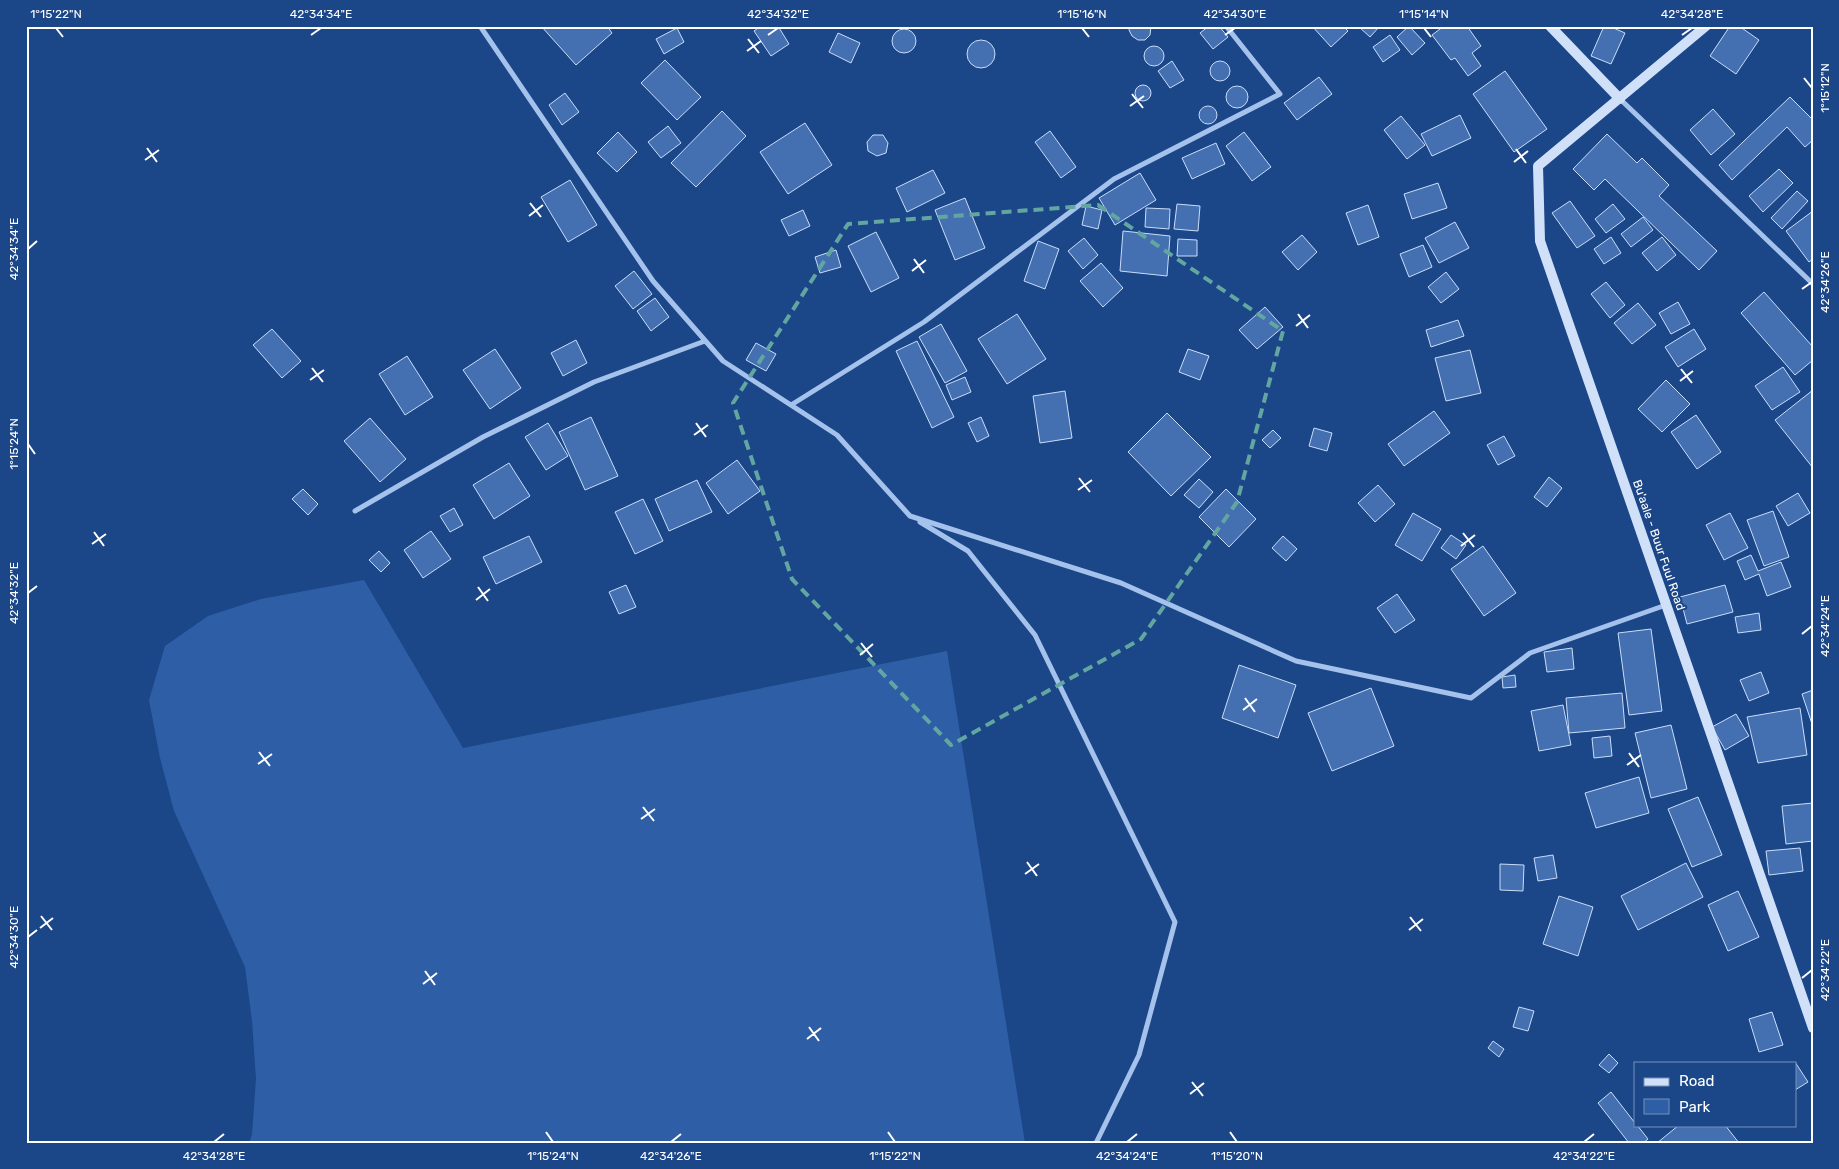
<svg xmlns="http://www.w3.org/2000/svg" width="1839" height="1169" viewBox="0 0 1839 1169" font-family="Rubik,sans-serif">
  <rect width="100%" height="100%" fill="#1b4688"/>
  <path fill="#2e5fa6" d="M364,580l99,168 484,-97 78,492h-776l3,-9 4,-55 -4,-58 -7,-54 -71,-156 -14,-53 -11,-58 16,-54 43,-30 53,-17z"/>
  <path fill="#4470b1" stroke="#c9ddf9" d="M541,26h66l5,7 -36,32z
    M761,26h17l11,18 -18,12 -17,-25z
    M1130,26h21l-1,9 -5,5h-7l-6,-4 -3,-6z
    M1209,26h10l9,11 -15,12 -13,-16z
    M1312,26h31l5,5 -17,16z
    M1358,26h22l-10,11z
    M1409,26l16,17 -13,12 -15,-18z
    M1444,26h23l14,20 -9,7 9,13 -13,10 -13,-18 -4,2 -19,-25z
    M1604,26h5l16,7 -14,31 -20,-8z
    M1730,26h9l20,14 -23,34 -26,-18z
    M677,28l7,14 -20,12 -8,-15z
    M892 41a12 12 0 1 1 24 0a12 12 0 1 1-24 0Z
    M838,33l22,10 -9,20 -22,-11z
    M1390,35l10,15 -17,12 -10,-15z
    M967 54a14 14 0 1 1 28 0a14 14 0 1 1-28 0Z
    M1144 56a10 10 0 1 1 20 0a10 10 0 1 1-20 0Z
    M665,60l36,37 -24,23 -36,-37z
    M1210 71a10 10 0 1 1 20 0a10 10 0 1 1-20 0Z
    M1172,61l12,19 -14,8 -12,-17z
    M1505,71l42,58 -33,23 -41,-58z
    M1319,77l13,17 -35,26 -13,-17z
    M1135 93a8 8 0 1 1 16 0a8 8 0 1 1-16 0Z
    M1226 97a11 11 0 1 1 22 0a11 11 0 1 1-22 0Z
    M565,93l14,19 -17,13 -13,-20z
    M1790,97l23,23v11l-2,2 2,2v5l-8,7 -18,-20 -55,53 -13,-15z
    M1199 115a9 9 0 1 1 18 0a9 9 0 1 1-18 0Z
    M1713,109l22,25 -24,21 -21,-25z
    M722,111l24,25 -50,51 -25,-24z
    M1460,115l11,23 -39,18 -11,-22z
    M1401,116l24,29 -18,14 -23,-29z
    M805,123l27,42 -44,29 -28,-42z
    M668,126l13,17 -20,15 -13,-16z
    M1050,131l26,36 -15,11 -26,-36z
    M618,132l19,20 -20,20 -20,-19z
    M1244,132l27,35 -19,14 -26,-35z
    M1607,134l30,29 5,-5 27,27 -10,11 58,55 -18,19 -94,-91 -11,11 -21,-21z
    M873,135h10l5,8 -2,10 -9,3 -9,-5 -1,-9z
    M1216,143l9,21 -33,15 -10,-21z
    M1779,169l14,14 -30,29 -14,-16z
    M933,170l12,23 -38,19 -11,-24z
    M1140,173l16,27 -41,25 -16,-27z
    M570,180l27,45 -29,17 -27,-45z
    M1438,183l9,25 -35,11 -8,-25z
    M1797,191l11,10 -26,28 -11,-11z
    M965,198l20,50 -30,12 -20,-50z
    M1570,201l25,35 -18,12 -25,-35z
    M1177,204l23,2 -2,25 -24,-2z
    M1613,204l12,15 -19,14 -11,-14z
    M1368,205l11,32 -21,8 -12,-32z
    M1086,206l16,4 -4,19 -16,-4z
    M1146,208l24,1 -1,20 -24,-2z
    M803,210l7,16 -21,10 -8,-16z
    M1813,211v48l-4,3 -23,-31z
    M1643,217l10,13 -22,17 -10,-13z
    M1455,222l14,26 -30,15 -14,-25z
    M1123,231l47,5 -3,40 -47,-5z
    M876,232l23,46 -28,14 -23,-46z
    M1302,235l15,17 -19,18 -16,-18z
    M1611,237l10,16 -17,11 -10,-15z
    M1662,237l14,18 -19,16 -15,-18z
    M1084,238l14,17 -15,14 -15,-18z
    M1178,239l19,1v16h-20z
    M1038,241l21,8 -14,40 -21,-8z
    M1423,245l9,22 -23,10 -9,-23z
    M836,250l5,17 -21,6 -5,-16z
    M1101,263l22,25 -20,19 -23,-26z
    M634,271l18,23 -19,15 -18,-23z
    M1446,272l13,17 -18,14 -13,-16z
    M1606,282l19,23 -15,13 -19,-24z
    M1764,292l49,55v13l-18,15 -54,-62z
    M655,298l14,19 -18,14 -14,-20z
    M1678,302l12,22 -19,10 -12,-21z
    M1638,303l18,22 -24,19 -18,-21z
    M1265,307l18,20 -26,22 -18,-19z
    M1017,314l29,45 -39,25 -29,-45z
    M1458,320l6,16 -33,11 -5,-17z
    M941,324l26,47 -22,12 -26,-46z
    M272,329l29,32 -19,17 -29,-33z
    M1694,329l12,20 -28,18 -13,-20z
    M576,340l11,23 -24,13 -12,-23z
    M917,341l37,76 -22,11 -36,-77z
    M756,343l20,11 -10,17 -20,-11z
    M495,349l26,39 -31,21 -27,-39z
    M1188,349l21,7 -9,24 -21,-8z
    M1470,350l11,43 -35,8 -11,-43z
    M407,356l26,41 -28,18 -26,-41z
    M1783,367l17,25 -28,18 -17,-24z
    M965,377l6,15 -19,8 -6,-15z
    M1666,380l24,24 -28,28 -24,-23z
    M1813,390v78l-38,-48z
    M1065,391l7,47 -32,5 -7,-47z
    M1434,411l16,22 -46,33 -16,-22z
    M1167,413l44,44 -40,39 -43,-44z
    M1696,415l25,37 -24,17 -26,-37z
    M591,417l27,59 -33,14 -26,-58z
    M981,417l8,19 -12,6 -9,-19z
    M370,418l36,41 -26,23 -36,-41z
    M548,423l20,33 -22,14 -21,-33z
    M1314,428l18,5 -5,18 -18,-5z
    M1273,430l8,8 -11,10 -8,-8z
    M1504,436l11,20 -17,9 -11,-20z
    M737,460l23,31 -32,23 -22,-31z
    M509,463l21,33 -36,23 -21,-34z
    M1549,477l13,11 -15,19 -13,-10z
    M1199,479l14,13 -14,16 -15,-13z
    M697,480l15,32 -43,19 -14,-32z
    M1378,485l17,19 -20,18 -17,-19z
    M303,489l15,15 -10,11 -16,-16z
    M1226,489l30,30 -27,28 -30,-30z
    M1798,493l12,20 -22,13 -12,-20z
    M643,499l20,42 -28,13 -20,-42z
    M454,508l9,17 -13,7 -10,-16z
    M1773,511l16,46 -25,9 -17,-46z
    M1413,513l28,16 -19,32 -27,-16z
    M1730,513l18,35 -24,12 -18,-35z
    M431,531l20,28 -28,19 -19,-28z
    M1451,535l15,10 -10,14 -15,-11z
    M529,536l13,26 -46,22 -13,-27z
    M1283,536l14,13 -11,12 -14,-13z
    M1483,546l33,47 -32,23 -33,-47z
    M379,551l11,12 -9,9 -12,-12z
    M1751,555l7,16 23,-9 10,25 -24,9 -8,-22 -14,6 -8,-19z
    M626,585l10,22 -17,7 -10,-22z
    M1725,585l8,27 -46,12 -7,-27z
    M1397,594l18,26 -20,13 -18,-25z
    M1759,613l2,17 -23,3 -3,-16z
    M1651,629l11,82 -33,4 -11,-82z
    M1572,648l2,21 -27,3 -3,-20z
    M1239,665l57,20 -18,53 -56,-20z
    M1761,672l8,21 -20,8 -9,-21z
    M1515,675l1,12 -13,1 -1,-11z
    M1371,688l23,58 -62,25 -24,-58z
    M1813,690v37l-11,-33z
    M1622,693l3,35 -56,5 -3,-35z
    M1563,705l8,40 -32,6 -8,-40z
    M1800,708l7,47 -49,8 -11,-46z
    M1736,714l13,22 -24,14 -13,-23z
    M1671,725l16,64 -36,9 -16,-65z
    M1610,736l2,20 -18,2 -2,-20z
    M1639,777l10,36 -53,15 -11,-35z
    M1698,797l24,58 -30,12 -24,-58z
    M1813,803v38l-27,3 -4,-38z
    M1800,848l3,23 -34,4 -3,-24z
    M1553,855l4,23 -19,3 -4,-23z
    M1686,863l17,34 -65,33 -17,-34z
    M1500,864l24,1 -1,26 -23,-1z
    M1738,891l21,46 -31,14 -20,-46z
    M1559,896l34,11 -15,49 -35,-12z
    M1519,1007l15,4 -6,20 -15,-4z
    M1772,1012l11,33 -24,7 -10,-33z
    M1493,1041l11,8 -5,8 -11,-9z
    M1609,1054l9,9 -9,10 -10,-8z
    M1795,1062l13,20 -13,8v-27h-1z
    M1611,1092l24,31v2h2l11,14 -5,4h-14l-31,-40z
    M1679,1125h46l14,18h-82z"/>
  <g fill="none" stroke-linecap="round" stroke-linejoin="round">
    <path stroke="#a4c2ec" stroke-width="5" d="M480,26l173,255 70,80 114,74 73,81 211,67 175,78 175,37 59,-45 136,-48
      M1620,99l193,185
      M791,405l133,-83 190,-143 166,-85 -54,-68
      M355,511l128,-74 111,-55 111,-41
      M920,522l48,29 67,84 140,287 -36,133 -43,88"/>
    <path stroke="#d0e0f9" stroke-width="10" d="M1550,26l70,73
      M1706,26l-168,140 2,75 273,787"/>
  </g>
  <path fill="none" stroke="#63a6a1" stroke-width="4" stroke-dasharray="10 6" stroke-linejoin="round" d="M1098,205l185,126 -46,171 -96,137 -190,106 -159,-166 -59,-176 115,-179z"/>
  <path fill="none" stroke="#fff" stroke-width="2" d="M56,28l7,9M1082,28l7,9M1424,28l7,9M311,35l10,-7M768,35l10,-7M1225,35l10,-7M1682,35l10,-7M748,39l11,14M747,51l14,-10M1804,78l8,10M1132,94l11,14M1130,106l14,-10M147,148l10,14M1516,149l10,14M145,160l14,-10M1514,162l14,-11M530,203l11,14M529,216l14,-11M28,249l9,-8M914,259l10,14M912,271l14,-11M1802,289l10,-7M1298,314l10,14M1296,326l14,-11M312,368l11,14M1681,369l11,14M310,380l14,-10M1680,381l13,-10M696,423l10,14M694,435l14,-10M28,444l7,10M1079,478l11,14M1078,490l14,-10M94,532l10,14M1463,533l11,14M92,544l14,-10M1461,546l14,-11M478,587l10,14M28,593l9,-7M476,600l14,-11M1802,634l10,-8M861,643l11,14M860,655l13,-11M1245,698l10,14M1243,710l14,-11M259,752l11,14M1629,753l10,14M258,764l14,-10M1627,765l14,-10M643,807l11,14M641,819l14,-10M1027,862l10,14M1025,874l14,-10M41,916l11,14M1410,917l11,14M40,928l13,-10M1409,930l14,-11M28,937l9,-7M425,971l10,14M1802,978l10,-8M423,984l14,-11M809,1027l10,14M807,1039l14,-11M1192,1082l11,14M1190,1094l14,-11M546,1132l7,10M888,1132l7,10M1230,1132l7,10M214,1142l10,-8M671,1142l10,-8M1127,1142l10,-8M1584,1142l10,-8"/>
  <g text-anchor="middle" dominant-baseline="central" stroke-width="4" stroke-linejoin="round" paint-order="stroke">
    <g font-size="12" fill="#fff" stroke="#1b4688">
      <text transform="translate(1659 545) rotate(71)">Bu'aale - Buur Fuul Road</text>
    </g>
  </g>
  <rect width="1839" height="1169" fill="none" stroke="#1b4688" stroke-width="55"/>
  <rect x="1634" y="1062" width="162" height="65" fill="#1b4688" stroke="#7690b8"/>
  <rect x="1644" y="1078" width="25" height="8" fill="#d0e0f9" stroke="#7690b8"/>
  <text x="1679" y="1086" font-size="15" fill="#ffffff">Road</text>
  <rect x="1644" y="1099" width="25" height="15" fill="#2e5fa6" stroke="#7690b8"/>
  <text x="1679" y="1112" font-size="15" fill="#ffffff">Park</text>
  <rect x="28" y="28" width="1784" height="1114" fill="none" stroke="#fff" stroke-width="2"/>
  <g font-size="12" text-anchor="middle" fill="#fff">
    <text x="56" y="18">1°15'22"N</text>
    <text x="321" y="18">42°34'34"E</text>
    <text x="778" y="18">42°34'32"E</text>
    <text x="1082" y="18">1°15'16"N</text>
    <text x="1235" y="18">42°34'30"E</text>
    <text x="1424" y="18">1°15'14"N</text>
    <text x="1692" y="18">42°34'28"E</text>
    <text transform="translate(1825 88) rotate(-90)" y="4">1°15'12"N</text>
    <text transform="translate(14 249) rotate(-90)" y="4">42°34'34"E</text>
    <text transform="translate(1825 282) rotate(-90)" y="4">42°34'26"E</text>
    <text transform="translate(14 444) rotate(-90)" y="4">1°15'24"N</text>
    <text transform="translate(14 593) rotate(-90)" y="4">42°34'32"E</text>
    <text transform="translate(1825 626) rotate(-90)" y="4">42°34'24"E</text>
    <text transform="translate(14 937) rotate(-90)" y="4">42°34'30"E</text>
    <text transform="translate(1825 970) rotate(-90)" y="4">42°34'22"E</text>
    <text x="214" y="1160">42°34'28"E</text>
    <text x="553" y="1160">1°15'24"N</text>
    <text x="671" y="1160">42°34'26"E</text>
    <text x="895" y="1160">1°15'22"N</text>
    <text x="1127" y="1160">42°34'24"E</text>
    <text x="1237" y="1160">1°15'20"N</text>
    <text x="1584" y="1160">42°34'22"E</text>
  </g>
</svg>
